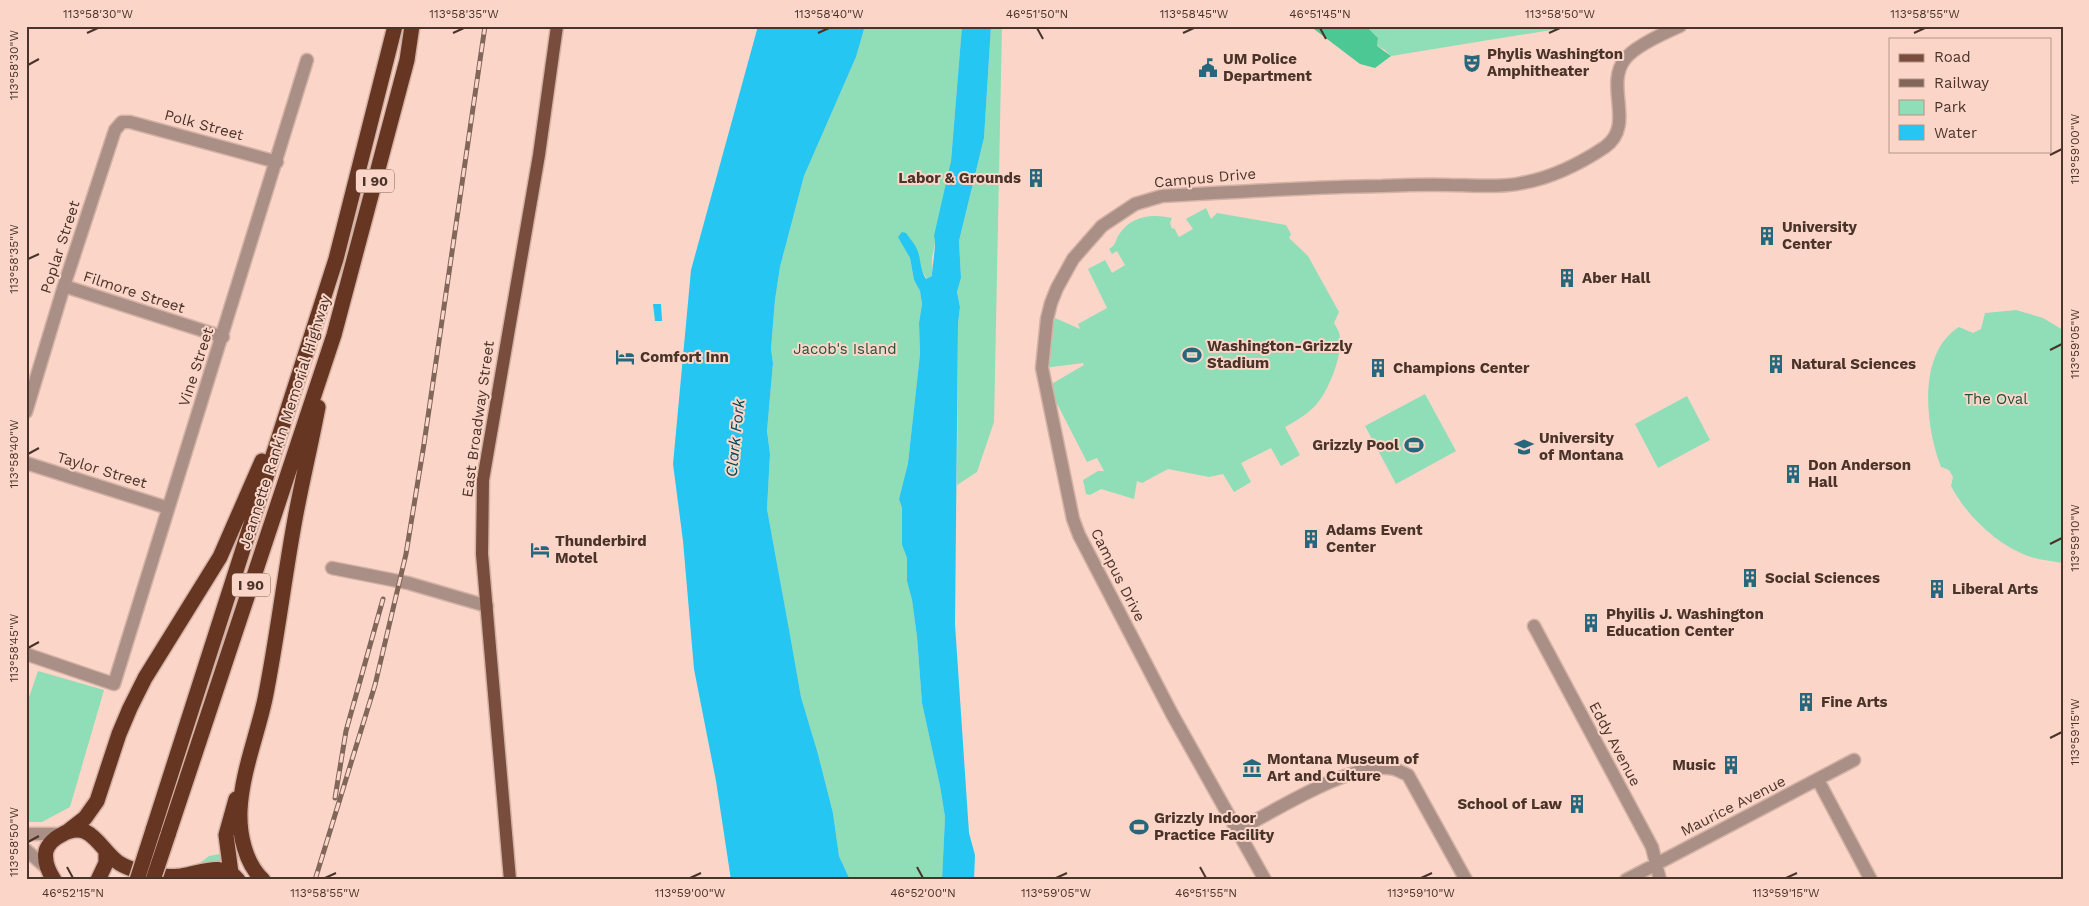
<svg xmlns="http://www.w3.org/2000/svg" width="2089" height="906" viewBox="0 0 2089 906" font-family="'Work Sans',sans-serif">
  <rect width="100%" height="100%" fill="#fbd6c8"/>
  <path fill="#8fdeb7" d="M865,26h97l-11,135 -19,97v18l-5,3 -7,-11 -1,-12 -4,-10 -9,-13 -4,9 8,16 4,22 6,11 2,13 -3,19 1,31 -12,109 -9,36 3,9v37l5,13v23l5,19 5,37 5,66 18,83 5,31 -3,63h-92l-11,-24 -6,-43 -15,-59 -17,-57 -34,-188 3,-55 -3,-23 6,-68 -2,-14 4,-49 5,-33 24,-91 52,-119z
    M991,26h11l-8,396 -17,50 -20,13 1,-161 2,-17 -3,-15 4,-14 -2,-37 25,-103z
    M1366,26h210l-185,30 -6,-6 -8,-4 1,-8z
    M1206,208l5,11 6,-6 69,12 5,9 -2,4 19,18 31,56 -5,11c3,5 6,10 6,15 2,19 -12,55 -26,69 -8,8 -18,14 -29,20l15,28 -19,11 -10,-18 -30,15 10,19 -17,10 -11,-18 -14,3 -41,-8 -26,14 -5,-2 -3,18 -33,-10 -11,6 -4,-1 -3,-14 15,-9h6l-7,-13 -10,4 -39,-76 36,-21 -1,-2 -39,5 1,-12 10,-38 25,11 -2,-5 29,-16 -19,-39 17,-9 7,13 13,-8 -8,-14 -5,3 -3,-5c7,-4 6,-7 9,-13 12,-20 33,-23 54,-18l-2,5 2,6 2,-1 5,9 14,-8 -7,-10z
    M2016,310l27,8 20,12v233c-12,-2 -24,-3 -35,-7 -32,-12 -61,-40 -77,-70l2,-9 -4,-7 -8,-3c-15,-39 -25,-113 18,-140l14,6 8,-4 4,-16z
    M1425,394l31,57 -60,33 -31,-58z
    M1687,396l23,44 -52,28 -23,-44z
    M38,671l66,19 -34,117 -28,15h-16v-116z
    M219,854l4,2 1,8 -29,3 14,-11z"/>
  <path fill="#4bc893" d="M1310,26h56l12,12 -1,8 14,10 -16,12 -15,-4z"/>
  <path fill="#25c6f2" d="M758,26h107l-9,31 -52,119 -24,91 -5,33 -4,49 2,14 -6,68 3,23 -3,55 23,126 11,62 17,57 15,59 6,43 11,24h-119l-15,-99 -22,-112 -11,-128 -10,-77 18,-194z
    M962,26h29l-7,112 -25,103 2,37 -4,14 3,15 -2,17 -3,300 14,209 6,22 -1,25h-32l3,-63 -5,-31 -18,-83 -5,-66 -5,-37 -5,-19v-23l-5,-13v-37l-3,-9 9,-36 12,-109 -1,-31 3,-19 -2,-13 -6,-11 -4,-22 -12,-21 4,-5 4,1c5,7 11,13 13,22 2,9 2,16 7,24l6,-3c0,-10 5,-33 2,-40l17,-75z
    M653,304h8l1,17h-7z"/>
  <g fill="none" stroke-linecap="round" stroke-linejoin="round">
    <g stroke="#d4b2a5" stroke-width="15">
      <path id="minor" d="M64,286l159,51
        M26,412l38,-126 51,-156 7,-8h8l147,40
        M26,463l142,45
        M332,568l76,15 79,23
        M1534,626l118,221 8,33
        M26,654l88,30 193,-624
        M1818,780l53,100
        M1238,830c35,-18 117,-71 156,-61 4,1 9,4 14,6l58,105
        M26,834h36
        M26,850l22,19
        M1265,880l-93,-166 -93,-179 -6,-16 -31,-151 5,-49 4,-16 6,-15 16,-29 29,-33 33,-22 27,-8c73,-4 146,-9 220,-10 22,-1 45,-2 68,-1 24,0 49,3 72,-2 29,-5 59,-20 83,-36 31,-22 -1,-61 20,-88 10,-13 39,-26 55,-33
        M1626,880l228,-120"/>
    </g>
    <g stroke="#d4b2a5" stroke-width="15">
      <path id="major" d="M510,880l-28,-326 1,-74 56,-325 18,-129"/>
    </g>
    <g stroke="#d4b2a5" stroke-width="18">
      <path id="highway" d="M153,830l183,-571 59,-233
        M67,832l18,-14 12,-17 22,-67 11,-26 15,-30 75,-121 42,-96
        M168,835l166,-500 73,-275 5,-34
        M231,873l-5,-38 10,-36
        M54,880c-6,-9 -10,-18 -8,-29 2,-7 9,-13 15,-16 30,-18 39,16 58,28 9,6 22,9 32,12 11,2 20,2 30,1 21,-3 41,-15 57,4
        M98,880l8,-17v-11
        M263,880c-18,-17 -24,-46 -23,-70 2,-38 17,-74 25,-111 12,-60 19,-120 30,-180 7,-38 16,-75 23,-112"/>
    </g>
    <use href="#minor" stroke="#a98f86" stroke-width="12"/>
    <use href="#major" stroke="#784d3d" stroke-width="12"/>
    <use href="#highway" stroke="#663622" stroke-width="15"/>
    <g stroke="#81665a" stroke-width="5">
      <path id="rail" d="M335,798l11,-67 37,-132
        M315,880l60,-195 31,-131 18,-110 61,-418"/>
    </g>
    <use href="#rail" stroke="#fbd6c8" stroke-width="3" stroke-dasharray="9" stroke-linecap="butt"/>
    <g stroke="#d4b2a5" stroke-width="18" stroke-linecap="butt">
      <path id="highway-bridge" d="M137,880l16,-50
        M153,880l15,-45"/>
    </g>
    <use href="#highway-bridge" stroke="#663622" stroke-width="15"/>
  </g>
  <path fill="none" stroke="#4a3329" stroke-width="2" d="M1037,28l6,11M1320,28l6,11M87,33l11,-5M453,33l11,-5M818,33l11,-5M1183,33l11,-5M1549,33l11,-5M1914,33l11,-5M28,65l11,-6M2050,155l12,-6M28,259l11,-5M2050,350l12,-6M28,454l11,-6M2050,544l12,-6M28,648l11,-6M2050,738l12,-6M28,842l11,-6M67,867l6,11M917,867l6,11M1200,867l6,11M325,878l11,-5M690,878l11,-5M1056,878l11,-5M1421,878l11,-5M1786,878l11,-5"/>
  <defs>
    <g id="theatre-bare" transform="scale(1.5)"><path d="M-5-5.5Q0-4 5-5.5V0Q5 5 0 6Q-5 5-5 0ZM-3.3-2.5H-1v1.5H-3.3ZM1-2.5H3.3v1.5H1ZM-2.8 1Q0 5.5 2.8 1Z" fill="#26677b" stroke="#fbd6c8" stroke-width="2.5" paint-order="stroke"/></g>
    <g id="civic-bare" transform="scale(1.5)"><path d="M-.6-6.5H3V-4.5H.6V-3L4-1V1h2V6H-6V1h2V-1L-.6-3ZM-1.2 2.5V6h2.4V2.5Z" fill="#26677b" stroke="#fbd6c8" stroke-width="2.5" paint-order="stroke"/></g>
    <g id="building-bare" transform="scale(1.5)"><path d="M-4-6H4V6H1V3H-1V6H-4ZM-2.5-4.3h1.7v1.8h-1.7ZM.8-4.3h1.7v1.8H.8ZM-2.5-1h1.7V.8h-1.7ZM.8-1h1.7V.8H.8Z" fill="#26677b" stroke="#fbd6c8" stroke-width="2.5" paint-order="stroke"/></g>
    <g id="stadium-bare" transform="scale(1.5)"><path d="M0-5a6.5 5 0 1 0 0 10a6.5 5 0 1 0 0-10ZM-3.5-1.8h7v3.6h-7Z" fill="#26677b" stroke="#fbd6c8" stroke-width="2.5" paint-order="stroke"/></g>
    <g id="hotel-bare" transform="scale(1.5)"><path d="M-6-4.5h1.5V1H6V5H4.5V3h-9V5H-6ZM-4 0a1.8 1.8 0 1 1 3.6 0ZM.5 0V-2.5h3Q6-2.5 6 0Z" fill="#26677b" stroke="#fbd6c8" stroke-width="2.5" paint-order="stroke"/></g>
    <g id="university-bare" transform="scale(1.5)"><path d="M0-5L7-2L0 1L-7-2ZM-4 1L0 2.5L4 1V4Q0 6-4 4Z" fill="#26677b" stroke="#fbd6c8" stroke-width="2.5" paint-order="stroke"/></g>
    <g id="museum-bare" transform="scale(1.5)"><path d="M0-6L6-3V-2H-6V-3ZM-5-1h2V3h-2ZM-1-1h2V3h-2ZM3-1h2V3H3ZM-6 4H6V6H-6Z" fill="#26677b" stroke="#fbd6c8" stroke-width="2.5" paint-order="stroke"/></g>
  </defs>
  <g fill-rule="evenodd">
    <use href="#theatre-bare" x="1472" y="63"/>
    <use href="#civic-bare" x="1208" y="68"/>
    <use href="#building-bare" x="1036" y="178"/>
    <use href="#building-bare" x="1767" y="236"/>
    <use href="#building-bare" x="1567" y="278"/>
    <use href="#stadium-bare" x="1192" y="355"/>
    <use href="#hotel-bare" x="625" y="357"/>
    <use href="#building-bare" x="1776" y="364"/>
    <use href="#building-bare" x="1378" y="368"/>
    <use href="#stadium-bare" x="1414" y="445"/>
    <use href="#university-bare" x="1524" y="447"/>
    <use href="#building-bare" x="1793" y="474"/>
    <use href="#building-bare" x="1311" y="539"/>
    <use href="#hotel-bare" x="540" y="550"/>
    <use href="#building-bare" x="1750" y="578"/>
    <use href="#building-bare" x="1937" y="589"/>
    <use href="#building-bare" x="1591" y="623"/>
    <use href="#building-bare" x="1806" y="702"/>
    <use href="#building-bare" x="1731" y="765"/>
    <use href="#museum-bare" x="1252" y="768"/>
    <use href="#building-bare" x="1577" y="804"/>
    <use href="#stadium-bare" x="1139" y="827"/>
  </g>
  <g text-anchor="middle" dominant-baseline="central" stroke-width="4" stroke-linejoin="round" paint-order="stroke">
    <g fill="#fbd6c8" stroke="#7f6459" stroke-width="1">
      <rect x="356" y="169.5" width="38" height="23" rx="4"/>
      <rect x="232" y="573.5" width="38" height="23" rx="4"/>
    </g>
    <g font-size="14" font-weight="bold" fill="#4a3329">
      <text x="375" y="181">I 90</text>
      <text x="251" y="585">I 90</text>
    </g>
    <g font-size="15" font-weight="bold" fill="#4a3329" stroke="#fbd6c8" text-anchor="start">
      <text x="1487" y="54">Phylis Washington<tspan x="1487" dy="17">Amphitheater</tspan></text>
      <text x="1223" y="59">UM Police<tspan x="1223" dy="17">Department</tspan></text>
      <text x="1021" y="178" text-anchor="end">Labor &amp; Grounds</text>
      <text x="1782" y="227">University<tspan x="1782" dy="17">Center</tspan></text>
      <text x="1582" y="278">Aber Hall</text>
      <text x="1207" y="346">Washington-Grizzly<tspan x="1207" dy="17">Stadium</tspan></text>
      <text x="640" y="357">Comfort Inn</text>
      <text x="1791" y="364">Natural Sciences</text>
      <text x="1393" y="368">Champions Center</text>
      <text x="1539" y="438">University<tspan x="1539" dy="17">of Montana</tspan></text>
      <text x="1399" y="445" text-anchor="end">Grizzly Pool</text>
      <text x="1808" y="465">Don Anderson<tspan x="1808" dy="17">Hall</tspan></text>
      <text x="1326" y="530">Adams Event<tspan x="1326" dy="17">Center</tspan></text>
      <text x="555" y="541">Thunderbird<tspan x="555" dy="17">Motel</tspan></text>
      <text x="1765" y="578">Social Sciences</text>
      <text x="1952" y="589">Liberal Arts</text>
      <text x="1606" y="614">Phyilis J. Washington<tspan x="1606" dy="17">Education Center</tspan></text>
      <text x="1821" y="702">Fine Arts</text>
      <text x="1267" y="759">Montana Museum of<tspan x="1267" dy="17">Art and Culture</tspan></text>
      <text x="1716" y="765" text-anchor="end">Music</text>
      <text x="1562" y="804" text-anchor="end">School of Law</text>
      <text x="1154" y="818">Grizzly Indoor<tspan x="1154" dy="17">Practice Facility</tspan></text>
    </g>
    <g font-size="15" fill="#4a3329" stroke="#fbd6c8">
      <text transform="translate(204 125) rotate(15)">Polk Street</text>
      <text transform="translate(1205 178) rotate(-5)">Campus Drive</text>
      <text transform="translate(60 247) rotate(-72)">Poplar Street</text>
      <text transform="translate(134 292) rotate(18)">Filmore Street</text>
      <text transform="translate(196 367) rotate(-72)">Vine Street</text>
      <text transform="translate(478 419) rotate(-82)">East Broadway Street</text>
      <text transform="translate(285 422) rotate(-72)">Jeannette Rankin Memorial Highway</text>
      <text transform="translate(102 470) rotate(17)">Taylor Street</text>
      <text transform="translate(1118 575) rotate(63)">Campus Drive</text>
      <text transform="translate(1615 744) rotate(62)">Eddy Avenue</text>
      <text transform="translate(1733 806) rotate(-27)">Maurice Avenue</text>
    </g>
    <g font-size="15" fill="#1f513b" stroke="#fbd6c8">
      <text x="845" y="349">Jacob's Island</text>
      <text x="1996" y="399">The Oval</text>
    </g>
    <g font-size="16" font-style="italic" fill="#014456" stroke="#fbd6c8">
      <text transform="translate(735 438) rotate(-84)">Clark Fork</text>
    </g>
  </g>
  <rect width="2089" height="906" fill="none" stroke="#fbd6c8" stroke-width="55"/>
  <rect x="1889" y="38" width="162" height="115" fill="#fbd6c8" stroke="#b49588"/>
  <rect x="1899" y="54" width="25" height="8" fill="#784d3d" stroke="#b49588"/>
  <text x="1934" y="62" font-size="15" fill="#4a3329">Road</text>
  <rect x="1899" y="79" width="25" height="8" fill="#81665a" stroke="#b49588"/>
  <text x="1934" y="88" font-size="15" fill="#4a3329">Railway</text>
  <rect x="1899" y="100" width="25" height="15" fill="#8fdeb7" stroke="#b49588"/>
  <text x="1934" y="112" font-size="15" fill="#4a3329">Park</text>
  <rect x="1899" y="125" width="25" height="15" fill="#25c6f2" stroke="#b49588"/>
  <text x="1934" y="138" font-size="15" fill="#4a3329">Water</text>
  <rect x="28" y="28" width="2034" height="850" fill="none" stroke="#4a3329" stroke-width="2"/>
  <g font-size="12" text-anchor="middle" fill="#4a3329">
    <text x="98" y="18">113°58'30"W</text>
    <text x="464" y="18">113°58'35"W</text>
    <text x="829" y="18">113°58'40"W</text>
    <text x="1037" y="18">46°51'50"N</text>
    <text x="1194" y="18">113°58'45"W</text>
    <text x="1320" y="18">46°51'45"N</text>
    <text x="1560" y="18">113°58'50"W</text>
    <text x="1925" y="18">113°58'55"W</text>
    <text transform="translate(14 65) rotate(-90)" y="4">113°58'30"W</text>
    <text transform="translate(2075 149) rotate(-90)" y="4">113°59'00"W</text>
    <text transform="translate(14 259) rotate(-90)" y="4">113°58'35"W</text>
    <text transform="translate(2075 344) rotate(-90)" y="4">113°59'05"W</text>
    <text transform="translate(14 454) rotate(-90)" y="4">113°58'40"W</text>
    <text transform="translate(2075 538) rotate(-90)" y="4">113°59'10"W</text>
    <text transform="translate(14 648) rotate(-90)" y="4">113°58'45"W</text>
    <text transform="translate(2075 732) rotate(-90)" y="4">113°59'15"W</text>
    <text transform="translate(14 842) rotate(-90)" y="4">113°58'50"W</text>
    <text x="73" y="897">46°52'15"N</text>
    <text x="325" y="897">113°58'55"W</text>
    <text x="690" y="897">113°59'00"W</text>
    <text x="923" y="897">46°52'00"N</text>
    <text x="1056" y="897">113°59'05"W</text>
    <text x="1206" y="897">46°51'55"N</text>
    <text x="1421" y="897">113°59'10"W</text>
    <text x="1786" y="897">113°59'15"W</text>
  </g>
</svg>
